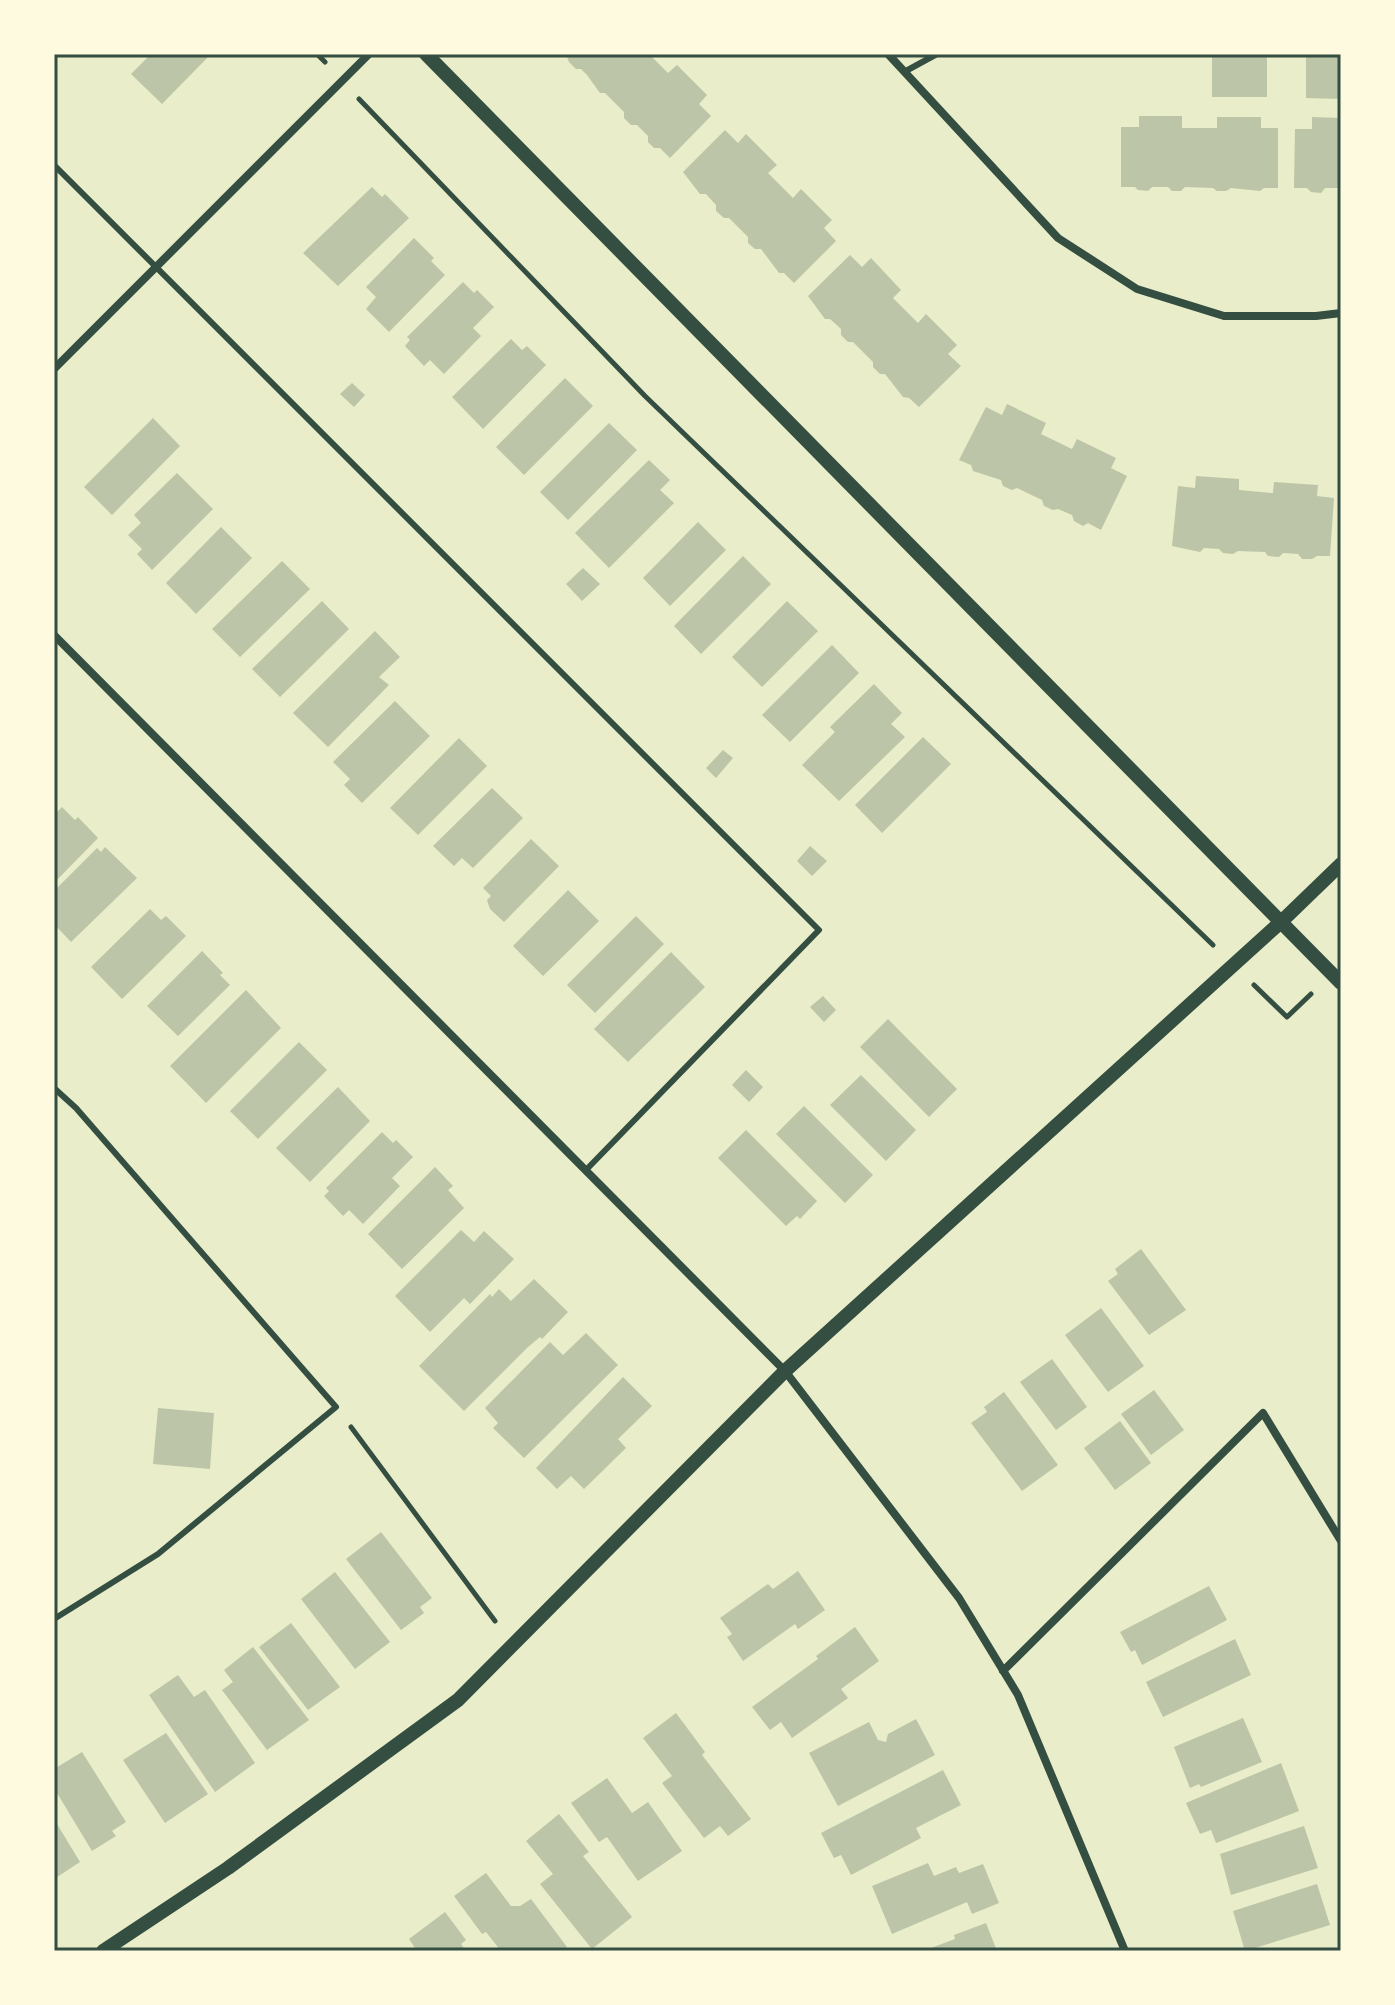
<svg xmlns="http://www.w3.org/2000/svg" width="1395" height="2005" viewBox="0 0 1395 2005" font-family="Montserrat,sans-serif">
  <rect width="100%" height="100%" fill="#e9edc9"/>
  <path fill="#bcc5a7" d="M151,54h60l-49,50 -31,-30z
    M566,54h83l19,19 9,-8 30,30 -8,9 12,12 -41,42 -10,-10h-6l-6,-6v-6l-11,-11h-6l-7,-7v-6l-19,-19h-5l-13,-18 -6,-6h-5l-7,-7z
    M1212,54h55v43h-55z
    M1306,55h35v44l-35,-1z
    M1139,116h43v12h35v-11h44v11h17v60h-14l-4,3 -29,-3 -5,3h-9l-4,-3 -28,-1 -4,4h-9l-4,-4h-16l-4,4 -10,-1 -3,-3h-14v-60h18z
    M1312,117l29,1v70h-16l-4,5 -10,-1 -4,-4h-13l1,-59h17z
    M725,130l13,13 8,-9 31,31 -9,8 25,25 8,-9 31,31 -8,8 12,13 -42,42 -10,-10h-5l-18,-24h-6l-7,-6v-6l-19,-19h-5l-8,-7v-6l-10,-11h-6l-17,-22z
    M372,187l10,10 3,-3 24,24 -71,68 -35,-33z
    M414,238l20,20 -3,3 14,14 -56,57 -23,-23 10,-12 -10,-10z
    M850,255l12,12 9,-9 30,32 -8,8 25,25 8,-9 31,31 -9,9 13,12 -42,41 -10,-9 -6,-1 -18,-23h-5l-7,-7v-5l-20,-20h-5l-7,-7v-6l-11,-10h-5l-17,-23z
    M463,282l11,11 3,-3 17,17 -21,21 8,8 -37,38 -14,-14 -6,6 -19,-20 5,-6 -3,-3z
    M511,339l11,11 5,-4 19,19 -63,64 -31,-32z
    M565,378l28,28 -69,69 -28,-28z
    M352,383l13,12 -11,12 -14,-13z
    M1007,404l39,19 -5,11 31,15 5,-10 39,19 -5,10 16,8 -26,54 -13,-7 -5,3 -9,-5 -2,-6 -14,-6 -5,1 -9,-4 -2,-6 -25,-12 -5,2 -9,-4 -2,-6 -28,-9 -2,-6 -12,-5 27,-53 16,8z
    M153,418l27,28 -68,69 -28,-28z
    M609,423l28,27 -69,70 -28,-28z
    M649,460l21,20 -10,10 14,13 -65,65 -34,-35z
    M177,473l36,36 -61,61 -15,-16 5,-5 -14,-14 13,-12 -7,-8z
    M1196,476l43,3v11l34,3 1,-11 44,3 -1,11 17,2 -4,58h-13l-5,3h-10l-4,-5 -15,-1 -4,4 -11,-1 -3,-4 -27,-1 -5,3 -10,-1 -4,-4 -15,-1 -4,4 -28,-6 6,-60 17,2z
    M698,522l28,28 -56,56 -27,-28z
    M221,527l31,31 -56,56 -30,-31z
    M743,556l28,28 -70,70 -27,-28z
    M282,561l28,28 -70,68 -28,-28z
    M583,568l17,16 -18,17 -16,-17z
    M322,601l27,28 -69,68 -28,-28z
    M787,601l31,30 -56,56 -30,-30z
    M375,631l25,26 -21,20 10,8 -61,62 -35,-34z
    M832,645l27,28 -69,69 -28,-27z
    M874,684l28,29 -11,11 14,13 -66,64 -37,-36 33,-33 -5,-5z
    M395,701l35,35 -68,67 -18,-18 6,-6 -17,-17z
    M923,737l28,27 -69,69 -27,-28z
    M459,738l28,28 -69,69 -28,-27z
    M723,750l10,8 -17,20 -10,-10z
    M492,788l31,30 -50,50 -11,-10 -8,8 -21,-20z
    M62,807l13,13 3,-3 20,21 -44,45v-68z
    M531,839l28,27 -55,56 -14,-13 -3,-9 4,-4 -8,-8z
    M810,846l17,15 -15,15 -15,-15z
    M105,847l32,31 -66,64 -17,-18v-33l43,-43 4,4z
    M568,890l31,31 -56,55 -30,-30z
    M150,909l11,11 5,-4 20,20 -64,63 -31,-32z
    M636,916l28,28 -69,69 -28,-28z
    M202,951l21,22 -3,2 10,10 -52,51 -31,-30z
    M671,952l34,35 -77,75 -34,-33z
    M246,990l35,38 -75,75 -36,-37z
    M823,996l13,14 -12,12 -14,-15z
    M888,1019l69,70 -28,28 -69,-70z
    M299,1042l28,28 -69,69 -28,-28z
    M746,1070l17,17 -14,15 -17,-17z
    M861,1075l55,55 -30,31 -56,-56z
    M338,1087l32,34 -60,61 -34,-34z
    M804,1106l69,69 -28,28 -69,-69z
    M746,1130l71,71 -17,18 -3,-3 -11,10 -68,-68z
    M382,1132l11,11 3,-3 17,17 -21,21 8,8 -37,38 -14,-14 -6,6 -19,-20 5,-5 -3,-3z
    M435,1167l18,19 -5,4 16,18 -62,61 -34,-35z
    M461,1230l13,12 10,-11 30,28 -44,45 -6,-6 -34,34 -35,-36z
    M1141,1249l45,61 -37,25 -41,-54 10,-7 -3,-5z
    M534,1279l34,33 -26,27 -2,-2 -13,11 -63,63 -45,-45 71,-72 2,3 7,-8 12,12z
    M1101,1308l43,58 -36,26 -43,-57z
    M586,1333l32,32 -94,93 -31,-30 5,-5 -13,-15 65,-66 13,13z
    M1052,1359l35,48 -31,23 -36,-48z
    M623,1377l29,29 -34,33 8,9 -42,41 -13,-13 -14,13 -21,-21z
    M1154,1390l30,40 -33,25 -30,-41z
    M1004,1392l54,73 -36,26 -51,-68 16,-11 -3,-5z
    M158,1408l56,5 -4,56 -57,-5z
    M1120,1421l31,42 -36,27 -31,-42z
    M381,1532l51,66 -12,9 4,6 -23,17 -55,-71z
    M798,1571l27,39 -27,19 -3,-5 -52,37 -16,-24 5,-3 -12,-16 48,-34 5,5z
    M335,1572l55,70 -35,27 -54,-70z
    M1209,1586l18,34 -85,45 -7,-15 -4,2 -11,-20z
    M291,1623l49,64 -32,23 -49,-63z
    M855,1627l24,34 -38,28 7,9 -56,40 -11,-16 -11,8 -18,-23 66,-48 -2,-3z
    M1235,1639l16,36 -88,42 -17,-35z
    M253,1647l56,73 -42,30 -45,-60 11,-8 -9,-12z
    M178,1675l16,22 11,-7 50,73 -40,29 -66,-97z
    M676,1713l29,39 -3,3 49,64 -23,17 -8,-10 -16,12 -42,-55 10,-7 -29,-38z
    M1243,1718l19,44 -61,25 -2,-3 -9,4 -16,-41z
    M916,1719l19,36 -97,51 -29,-53 60,-31 9,18 8,2 2,-8z
    M166,1733l42,61 -43,29 -42,-63z
    M82,1752l44,70 -14,9 4,5 -24,15 -38,-63v-19z
    M1281,1763l18,48 -83,32 -5,-13 -11,4 -14,-31z
    M943,1770l18,35 -45,23 5,10 -70,37 -10,-20 -7,3 -13,-25z
    M607,1778l25,35 16,-11 34,49 -44,30 -31,-44 -8,5 -28,-39z
    M559,1814l30,38 -6,4 49,61 -40,32 -52,-65 13,-10 -27,-33z
    M54,1819l26,43 -26,17z
    M1304,1826l14,42 -87,27 -11,-41z
    M928,1863l6,13 22,-9 3,6 24,-9 16,39 -27,11 -5,-12 -75,32 -20,-48z
    M486,1873l25,33h9l11,-7 36,48 -6,4h-60l-15,-19 -4,2 -28,-38z
    M1317,1884l13,41 -85,26 -12,-40z
    M445,1912l21,28 -5,4 5,7h-49l-8,-12z
    M986,1923l11,28h-74l32,-12 -1,-4z"/>
  <g fill="none" stroke-linecap="round" stroke-linejoin="round">
    <path stroke="#344e41" stroke-width="5" d="M317,54l8,8
      M359,99l286,297 568,549
      M1254,985l33,32 24,-23
      M351,1427l144,194"/>
    <path stroke="#344e41" stroke-width="6" d="M904,72l33,-18
      M54,165l765,765 -233,240
      M54,1088l22,20 260,299 -178,147 -104,65"/>
    <path stroke="#344e41" stroke-width="8" d="M888,54l170,184 79,51 87,27h92l25,-3
      M54,369l315,-315
      M54,635l731,736 174,227 59,97 107,256
      M1003,1671l260,-258 78,128"/>
    <path stroke="#344e41" stroke-width="14" d="M426,54l915,929
      M103,1951l125,-83 230,-168 327,-329 497,-450 59,-57"/>
  </g>
  <rect width="1395" height="2005" fill="none" stroke="#fefae0" stroke-width="112"/>
  <rect x="56" y="56" width="1283" height="1893" fill="none" stroke="#344e41" stroke-width="3"/>
</svg>
